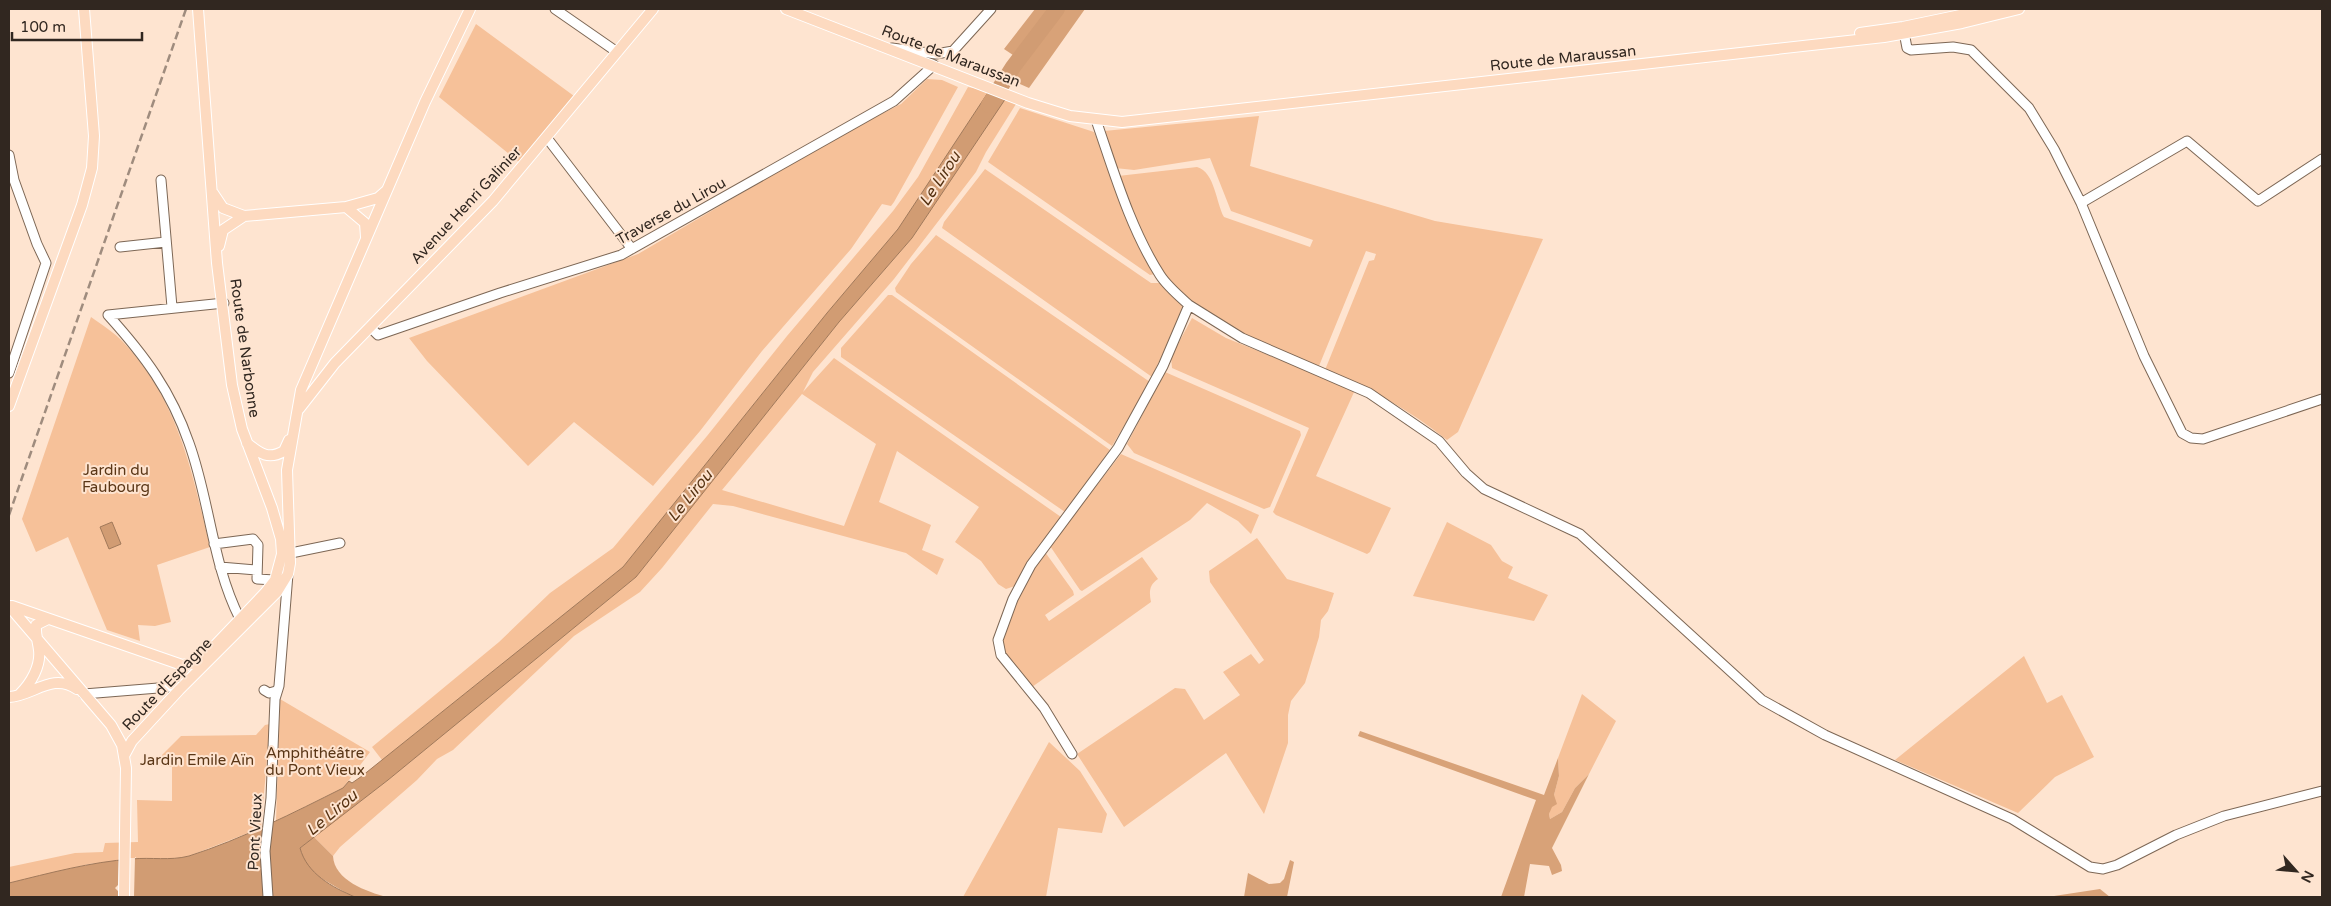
<svg xmlns="http://www.w3.org/2000/svg" width="2331" height="906" viewBox="0 0 2331 906" font-family="'Varela Round',sans-serif">
  <rect width="100%" height="100%" fill="#fee4d0"/>
  <path fill="#f6c199" fill-rule="evenodd" d="M476,24l98,72 -54,67 -81,-66z
    M927,79l15,1 16,7 -64,115 -3,4 -9,-2 -31,45 -89,102 -62,80 -47,55 -79,-64 -46,44 -101,-105 -18,-23 229,-84 204,-120 59,-30z
    M968,87l21,4 -91,138 -71,84 -204,254 -241,193 -10,-13 127,-105 51,-49 63,-45 94,-112 80,-100 106,-125 25,-34z
    M1005,99l11,5 -30,48 -10,20 -82,107 -81,93 -10,20 31,-34 227,159 -46,69 -9,3 -8,-5 -17,-23 -26,-19 24,-35 -82,-56 -18,51 52,23 -9,25 22,9 -7,16 -31,-22 -173,-47 -20,-2 -51,64 -22,24 -66,44 -121,114 -16,9 -20,21 -77,67 -7,9 -19,-19 74,-57 248,-203 203,-255 73,-84zM802,394l74,50 -32,82 -122,-36z
    M1020,108l74,24 53,130 8,12 -5,1 -162,-113z
    M1259,116l-9,50 185,55 108,18 -85,193 -11,8c-38,-30 -77,-53 -122,-70l44,-109 5,-1 2,-6 -10,-3 -47,115c-52,-13 -124,-50 -156,-93 -20,-28 -33,-64 -45,-97l79,-9c18,5 19,36 27,50l86,30 3,-7 -82,-29 -21,-53 -76,12 -19,-2 -11,-37z
    M985,169l166,114h12c5,6 16,13 19,21 2,10 -25,60 -30,73l-210,-149 2,-6z
    M936,235l214,147 -38,64 -216,-154 -1,-4 16,-24z
    M888,295h4l218,155 -45,62 -224,-155v-9z
    M91,317c11,8 24,16 33,26 55,59 68,129 86,204l-53,18 14,57 -16,4 -17,-1 2,16 -33,-11 -39,-93 -32,15 -14,-33z
    M1192,318l34,20 129,52 -39,86 75,32 -21,44 -3,2 -91,-39 -3,-3 36,-84 -137,-60 -1,-11z
    M1165,372l135,59 1,4 -31,72 -6,2 -130,-56 -7,-9z
    M1121,454l138,61 -8,19 -13,-13 -31,-18 -17,17 -108,71 -2,-1 -30,-44z
    M1447,522l44,23 11,16 11,6 -5,11 40,17 -14,26 -121,-25z
    M1257,538l30,41 47,14 -6,18 -7,9 -2,17 -14,46 -14,18 -3,14v28l-24,71 -38,-61 -102,74 -47,-73 98,-66 10,1 19,31 36,-25 -17,-23 28,-18 8,10 5,-4 -54,-78 -1,-11z
    M1045,552l28,39 1,4 -29,20 4,6 93,-64 16,22c-9,6 -9,13 -7,23l-119,85 -29,-33 -5,-21 19,-39z
    M2024,656l23,47 15,-8 32,62 -39,20 -37,36 -123,-53z
    M1582,694l34,27 -27,53 -14,14 -13,24 -12,7 -1,-5 10,-38 -1,-18z
    M280,699l90,53 -27,36 -67,33z
    M270,724l-9,104 -72,28 -16,3h-41l-43,5 -80,19v-16l66,-14 28,-1 2,-9 33,-1 -1,-42 35,1v-34l-11,-1 1,-11 19,-19 75,-1 9,-10z
    M1049,742l31,29 27,43 -5,19 -44,-5 -12,69h-83z"/>
  <path fill="#d8a278" d="M1035,9h14l-36,46 -9,-6z
    M1061,9h24l-56,79 -18,-8z
    M1360,731l184,64 14,-37 1,18 -5,19 3,9 -5,3 -3,7 1,5 12,-7 13,-24 14,-14 -37,74 9,17 1,6 -10,4 -3,-9 -19,-2 -6,33h-23l35,-97 -178,-64z
    M314,837l19,19c1,24 34,36 54,41h-32l-7,-3 -29,-17 -15,-15 -4,-14z
    M1290,860l4,2 -7,35h-43l4,-24 21,11 11,-1 4,-4z
    M2100,889l10,8h-63l7,-1z"/>
  <path fill="#d19c73" stroke="#a1795a" d="M989,91l17,7 -94,140 -73,84 -203,255 -248,203 -88,68c7,26 32,39 55,49h-346v-14c41,-10 81,-21 123,-24 19,-2 38,2 57,-3 53,-17 104,-43 154,-68l6,-7 3,2 10,-7 261,-209 204,-254 71,-84z
    M112,522l9,22 -12,5 -9,-22z"/>
  <path fill="#fee4d0" d="M135,857l-1,40h-16v-6l-3,-3 3,-3 1,-26 18,-2z"/>
  <g fill="none" stroke-linecap="round" stroke-linejoin="round">
    <path stroke="#d19c73" stroke-width="16" d="M989,105l24,-38 44,-58"/>
    <g stroke="#7d6755" stroke-width="11">
      <path id="minor" d="M555,9l62,43
        M1903,27l4,21 4,2 42,-3 18,3 58,58 25,41 27,54 63,153 38,77 9,5 12,1 119,-40
        M892,48l44,6 17,-3 38,-42
        M547,138l85,111
        M9,155l5,25 23,64 9,19 -37,110
        M161,180l11,127
        M2081,203l106,-62 71,60 64,-42
        M120,247l46,-5
        M1189,305l53,33 127,55 70,48 27,32 18,16 96,45 182,166 63,35 187,84 78,48 13,2 14,-4 59,-30 48,-19 98,-25
        M108,315c37,41 63,76 81,128 21,58 23,121 51,176
        M108,315l116,-12
        M370,327l8,8 122,-42 121,-38 273,-154 40,-36
        M214,544l39,-5 5,6 -1,34 18,1
        M291,553l49,-10
        M220,567l37,3
        M264,690l5,3 7,-2
        M84,694l99,-8
        M1072,754l-28,-46 -43,-53 -3,-15 15,-41 18,-34 87,-117 45,-82 26,-61c-10,-9 -22,-19 -29,-30 -30,-47 -46,-103 -64,-155
        M268,897l-3,-46 6,-53 4,-99 4,-13 9,-112"/>
    </g>
    <g stroke="#fff" stroke-width="12">
      <path id="major" d="M786,9l242,94 42,13 52,6 762,-85 78,-14 57,-14
        M1860,33l43,-6 86,-18
        M213,193l10,15 21,8 102,-9 32,-9 8,-7
        M346,207l19,16 1,14
        M219,246l4,-16 21,-14
        M9,406l73,-201 10,-37 2,-32 -10,-127
        M299,409l36,-46 158,-162 160,-192
        M247,443c13,11 22,17 37,8l5,-11
        M9,606l102,119 11,20 4,23 -2,129
        M12,606l173,60
        M180,665l11,-1 13,-7 61,-64 10,-13 7,-26 -1,-15 -9,-31 -30,-79 -10,-44 -15,-122 -19,-254
        M20,694c11,-11 21,-28 19,-44 -1,-9 -4,-16 -3,-25l12,-6
        M9,697c24,-1 43,-25 68,-8
        M124,756l8,-15 47,-51 98,-98 11,-18 2,-11 -3,-93 14,-80 124,-288 45,-93"/>
    </g>
    <use href="#minor" stroke="#fff" stroke-width="9"/>
    <use href="#major" stroke="#fddac0" stroke-width="10"/>
    <path stroke="#9f8c7e" stroke-width="2.5" stroke-dasharray="8 4" stroke-linecap="butt" d="M9,515l177,-506"/>
  </g>
  <g text-anchor="middle" dominant-baseline="central" stroke-width="4" stroke-linejoin="round" paint-order="stroke">
    <g font-size="15" fill="#312720" stroke="#fee4d0">
      <text transform="translate(951 56) rotate(21)">Route de Maraussan</text>
      <text transform="translate(1563 58) rotate(-6)">Route de Maraussan</text>
      <text transform="translate(466 205) rotate(-47)">Avenue Henri Galinier</text>
      <text transform="translate(671 211) rotate(-29)">Traverse du Lirou</text>
      <text transform="translate(245 348) rotate(82)">Route de Narbonne</text>
      <text transform="translate(167 684) rotate(-46)">Route d'Espagne</text>
      <text transform="translate(255 832) rotate(-87)">Pont Vieux</text>
    </g>
    <g font-size="15" fill="#5a3616" stroke="#fee4d0">
      <text x="116" y="470">Jardin du<tspan x="116" dy="17">Faubourg</tspan></text>
      <text x="315" y="753">Amphithéâtre<tspan x="315" dy="17">du Pont Vieux</tspan></text>
      <text x="197" y="760">Jardin Emile Aïn</text>
    </g>
    <g font-size="16" font-style="italic" fill="#563212" stroke="#fee4d0">
      <text transform="translate(940 179) rotate(-57)">Le Lirou</text>
      <text transform="translate(690 496) rotate(-51)">Le Lirou</text>
      <text transform="translate(332 813) rotate(-40)">Le Lirou</text>
    </g>
  </g>
  <rect width="2331" height="906" fill="none" stroke="#312720" stroke-width="20"/>
  <g transform="translate(2296 871) rotate(117)" stroke="#fee4d0" stroke-width="4" paint-order="stroke">
  <path d="M0-4L9 19L0 12L-9 19Z" fill="#312720"/>
  <text y="-8" font-size="14" font-weight="bold" text-anchor="middle" fill="#312720">N</text>
  </g>
  <path d="M12 32v8h130v-8" fill="none" stroke="#312720" stroke-width="2.5"/>
  <text x="20" y="32" font-size="15" fill="#312720" stroke="#fee4d0" stroke-width="4" paint-order="stroke">100 m</text>
</svg>
